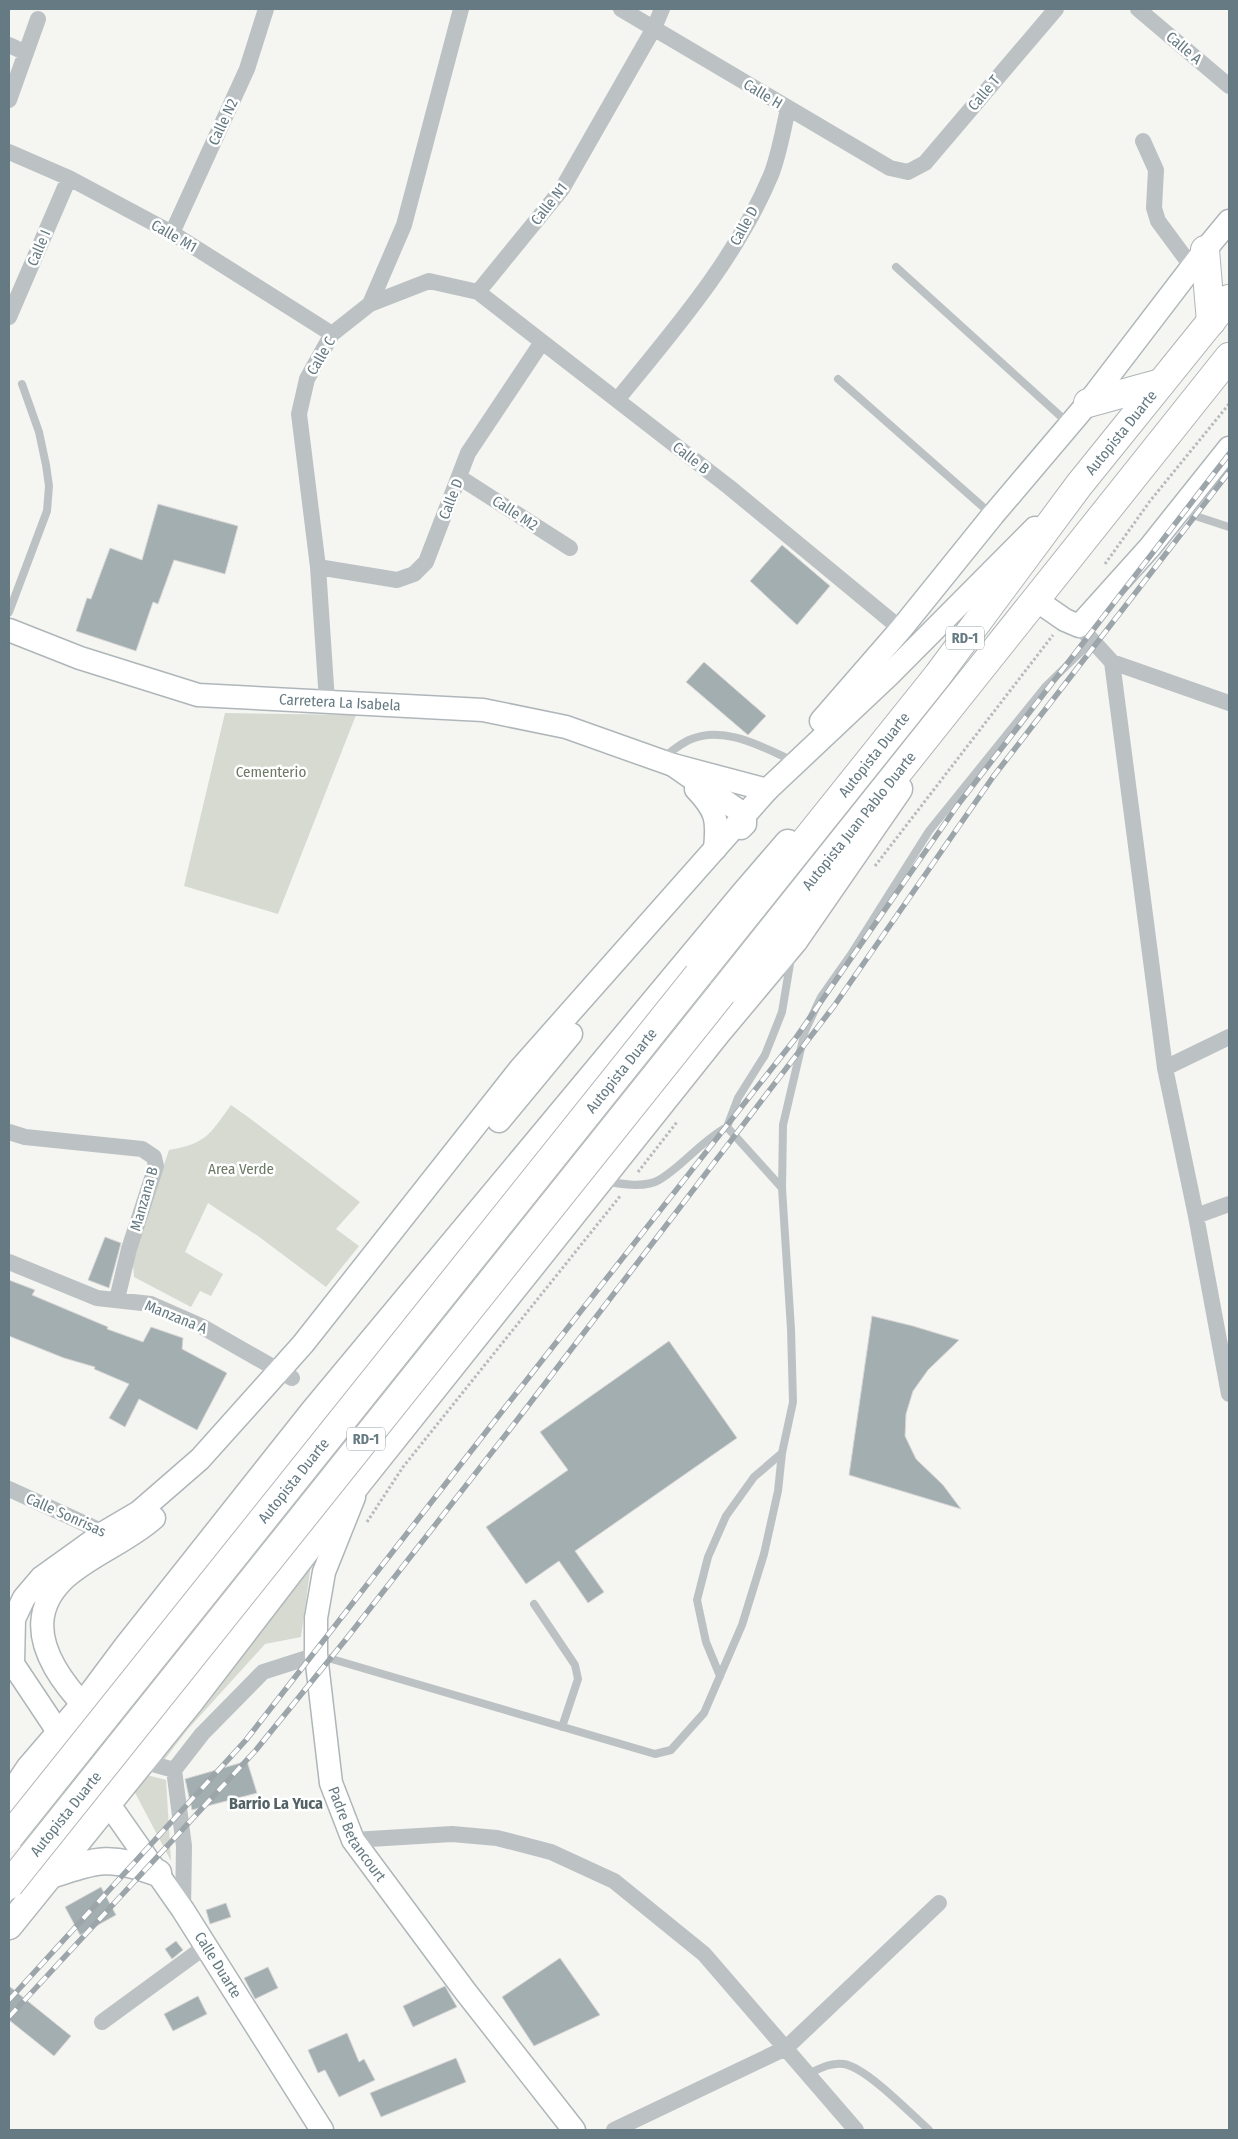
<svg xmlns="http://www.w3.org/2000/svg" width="1238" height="2139" viewBox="0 0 1238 2139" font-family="'Fira Sans Condensed',sans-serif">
  <rect width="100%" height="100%" fill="#f5f5f2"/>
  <path fill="#d6dad1" d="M225,713l131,2 -78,199 -94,-28z
    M231,1105l17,12 112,85 -24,27 23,17 -33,41 -68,-51 -50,-33 -23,49 38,22 -12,22 -11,-5 -9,16 -57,-30 -1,-13 3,-17 33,-97c37,-6 41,-16 62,-45z
    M311,1564l-10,73 -36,7 -77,85 -24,31 -11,-2z
    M143,1774l23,6 5,81 -39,-74z"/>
  <path fill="#a3aeb1" stroke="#d7d6d5" d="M158,504l80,22 -13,48 -51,-14 -16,44 -5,-2 -17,49 -60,-20 11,-33 4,1 19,-51 32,12z
    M782,545l48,41 -33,39 -47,-44z
    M704,662l62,54 -18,19 -62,-53z
    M105,1237l16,6 -12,45 -21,-8z
    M9,1280l26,10 -3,5 76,32 -1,2 36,13 8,-15 32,11 -1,11 45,24 -30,57 -58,-31 -14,28 -16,-9 20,-34 -35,-15 1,-2 -31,-9 -55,-22z
    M872,1316l41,10 46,14 -31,30 -15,21 -7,23 -1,22 11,23 27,26 18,24 -112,-34z
    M669,1341l68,97 -162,113 29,41 -16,11 -29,-42 -33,23 -40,-57 82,-57 -28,-38z
    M247,1761l10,32 -65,17 -7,-31z
    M101,1887l15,28 -36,20 -15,-28z
    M226,1903l5,14 -21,7 -4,-14z
    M176,1941l7,9 -11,9 -7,-10z
    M560,1958l40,57 -66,31 -32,-49z
    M268,1967l10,21 -23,11 -11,-21z
    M9,1986l62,50 -17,20 -45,-36z
    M445,1986l12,21 -44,20 -10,-21z
    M198,1996l9,18 -34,17 -9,-17z
    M347,2033l12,29 5,-3 11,21 -36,17 -14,-27 -7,3 -10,-23z
    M456,2058l10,24 -85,35 -11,-24z"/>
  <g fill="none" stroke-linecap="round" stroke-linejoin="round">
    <g stroke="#afb6b9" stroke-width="25">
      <g id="secondary">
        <path d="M1036,600l29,20 14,6 71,-79 79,-99"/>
        <path id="s1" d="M9,630l71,28 118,37 285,15 83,17 107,38 94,25"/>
        <path d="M821,721l80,-92 92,-114 95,-112 117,-153 24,-29"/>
        <path d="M673,765l72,50v9l-4,4"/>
        <path d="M696,789c21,22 22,31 19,60"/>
        <path d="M499,1121l72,-87"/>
        <path id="s2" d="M354,1497l-30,75 -8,46v37l15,128 22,57 112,151 109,139"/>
        <path d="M134,1754c-44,-41 -134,-115 -69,-176 27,-24 62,-36 89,-60"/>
        <path d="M322,2130l-139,-220 -124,-177 -46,-69 1,-45 10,-21 17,-20 64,-46 34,-20 61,-53 103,-115 217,-275 247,-279 122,-115 146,-147"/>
      </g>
    </g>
    <g stroke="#b0b6b9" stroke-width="29">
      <path id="primary" d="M9,1799l20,-30 54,-63 44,-59 187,-236 430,-517 44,-51
        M51,1875c48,-16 59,-20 107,-2
        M9,1926l181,-224 169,-220 359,-450 76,-91 105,-152"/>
    </g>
    <g stroke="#b0b5b7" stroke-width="30">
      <g id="highway">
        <path d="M1205,250l6,72"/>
        <path d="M1088,403l73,-20"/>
        <path id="s3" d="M698,975l240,-300 141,-190 150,-186"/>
        <path id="s4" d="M722,993l507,-636"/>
      </g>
    </g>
    <path stroke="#b7bbbc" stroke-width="3" stroke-dasharray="2.5 2.5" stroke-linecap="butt" d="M1105,564l45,-63 79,-97
      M875,866l178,-231
      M638,1172l39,-50
      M367,1522l36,-55 218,-272"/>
    <path stroke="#bcc2c4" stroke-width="8" d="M896,267l172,156
      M838,379l153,135
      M1180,511l49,16
      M9,612l38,-101 2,-25 -3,-21 -7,-33 -17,-48
      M664,757c8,-6 16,-13 25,-17 33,-15 70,5 100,19
      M727,1127l11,-29 27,-43 17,-43 9,-54
      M605,1181c14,3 41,7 54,-1 24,-14 42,-39 68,-53l55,61
      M534,1604l41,61 3,14 -16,48
      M318,1655l337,99 16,-4 33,-37 38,-88 22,-71 14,-63 4,-38 11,-51 -2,-73 -9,-141 1,-63 22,-94 16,-34 31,-44 77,-122 117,-145 46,-45
      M720,1676l-14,-34 -9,-42 11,-43 18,-41 28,-39 28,-24
      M808,2074c11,-5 23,-12 36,-10 23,4 67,50 85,66"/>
    <path stroke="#bcc2c4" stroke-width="16" d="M621,9l269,159 18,4 17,-9 131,-154
      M1138,9l91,77
      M9,45l17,8
      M9,100l29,-81
      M1143,141l13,29 -2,38 4,13 34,46
      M9,152l60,26 103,55 160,101
      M172,233l75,-164 19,-60
      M478,292l251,195 172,142
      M370,304l59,-23 49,11 84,-103 92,-161 8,-19
      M9,317l60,-139
      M617,400c57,-70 119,-141 154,-225 8,-20 12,-45 17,-66
      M459,477l111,71
      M318,567l79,13 17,-6 12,-12 42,-109 74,-111
      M1079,626l33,36 53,406 31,148 33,178
      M1112,662l117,41
      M327,701l-9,-134 -19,-153 8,-35 25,-45 38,-30 34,-79 57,-216
      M1165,1068l64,-31
      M9,1132l16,5 117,12 12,8 2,9 -27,83 -12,50
      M1196,1216l33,-12
      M9,1262l88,36 54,6 50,22 91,52
      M9,1489l103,47
      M142,1761l32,9
      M353,1840l99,-6 45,4 54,14 63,29 90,73 152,176
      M183,1910l1,-64 -10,-76 28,-36 61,-62 53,-17
      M102,2022l104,-76
      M614,2130l172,-82 153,-145"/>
    <use href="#secondary" stroke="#fff" stroke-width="22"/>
    <use href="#primary" stroke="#fff" stroke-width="26"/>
    <use href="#highway" stroke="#fff" stroke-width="28"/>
    <g stroke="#9ca5a9" stroke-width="5.5">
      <path id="rail" d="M9,2000l237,-260 261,-335 288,-366 162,-233 272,-352
        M9,2017l247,-267 91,-112 174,-223 313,-409 159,-229 236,-305"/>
    </g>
    <use href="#rail" stroke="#fff" stroke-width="4" stroke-dasharray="11" stroke-linecap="butt"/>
    <g stroke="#b0b5b7" stroke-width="30" stroke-linecap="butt">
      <g id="highway-bridge">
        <path id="s5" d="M9,1837l689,-862"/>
        <path id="s6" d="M9,1885l713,-892"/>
      </g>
    </g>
    <use href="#highway-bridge" stroke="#fff" stroke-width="28"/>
  </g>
  <g text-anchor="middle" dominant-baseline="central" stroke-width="5" stroke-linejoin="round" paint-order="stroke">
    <g fill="#fff" stroke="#93a2a8" stroke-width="1">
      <rect x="946" y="626.5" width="38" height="23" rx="4"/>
      <rect x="347" y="1427.5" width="38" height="23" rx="4"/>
    </g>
    <g font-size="14" font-weight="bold" fill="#657a82">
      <text x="965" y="638">RD-1</text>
      <text x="366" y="1439">RD-1</text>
    </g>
    <g font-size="15" fill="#657a82" stroke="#fff">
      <text transform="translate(1184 48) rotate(40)">Calle A</text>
      <text transform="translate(984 93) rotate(-50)">Calle T</text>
      <text transform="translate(763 94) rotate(31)">Calle H</text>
      <text transform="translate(223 122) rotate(-65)">Calle N2</text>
      <text transform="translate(549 204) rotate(-52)">Calle N1</text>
      <text transform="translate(744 226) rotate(-61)">Calle D</text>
      <text transform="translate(174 236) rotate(30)">Calle M1</text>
      <text transform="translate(39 248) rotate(-67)">Calle I</text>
      <text transform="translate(321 356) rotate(-60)">Calle C</text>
      <text stroke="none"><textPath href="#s3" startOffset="688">Autopista Duarte</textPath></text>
      <text transform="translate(691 458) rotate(38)">Calle B</text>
      <text transform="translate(451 499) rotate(-69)">Calle D</text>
      <text transform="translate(515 513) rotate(33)">Calle M2</text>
      <text stroke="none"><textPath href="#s1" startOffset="342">Carretera La Isabela</textPath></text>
      <text stroke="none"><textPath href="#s3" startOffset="282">Autopista Duarte</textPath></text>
      <text stroke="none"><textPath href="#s4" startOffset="220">Autopista Juan Pablo Duarte</textPath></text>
      <text stroke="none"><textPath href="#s5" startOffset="981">Autopista Duarte</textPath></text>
      <text transform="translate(144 1199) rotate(-74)">Manzana B</text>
      <text transform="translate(176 1317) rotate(22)">Manzana A</text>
      <text stroke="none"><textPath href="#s5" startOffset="456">Autopista Duarte</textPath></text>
      <text transform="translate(66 1515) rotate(24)">Calle Sonrisas</text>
      <text stroke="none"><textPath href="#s6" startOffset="91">Autopista Duarte</textPath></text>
      <text stroke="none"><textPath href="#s2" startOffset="351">Padre Betancourt</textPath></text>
      <text transform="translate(218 1965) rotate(58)">Calle Duarte</text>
    </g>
    <g font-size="15" fill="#6c7964" stroke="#fff">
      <text x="271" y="772">Cementerio</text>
      <text x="241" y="1169">Area Verde</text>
    </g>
    <g font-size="16" font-weight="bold" fill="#536267" stroke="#fff">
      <text x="276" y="1803">Barrio La Yuca</text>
    </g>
  </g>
  <rect width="1238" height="2139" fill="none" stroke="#657a82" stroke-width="20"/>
</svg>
